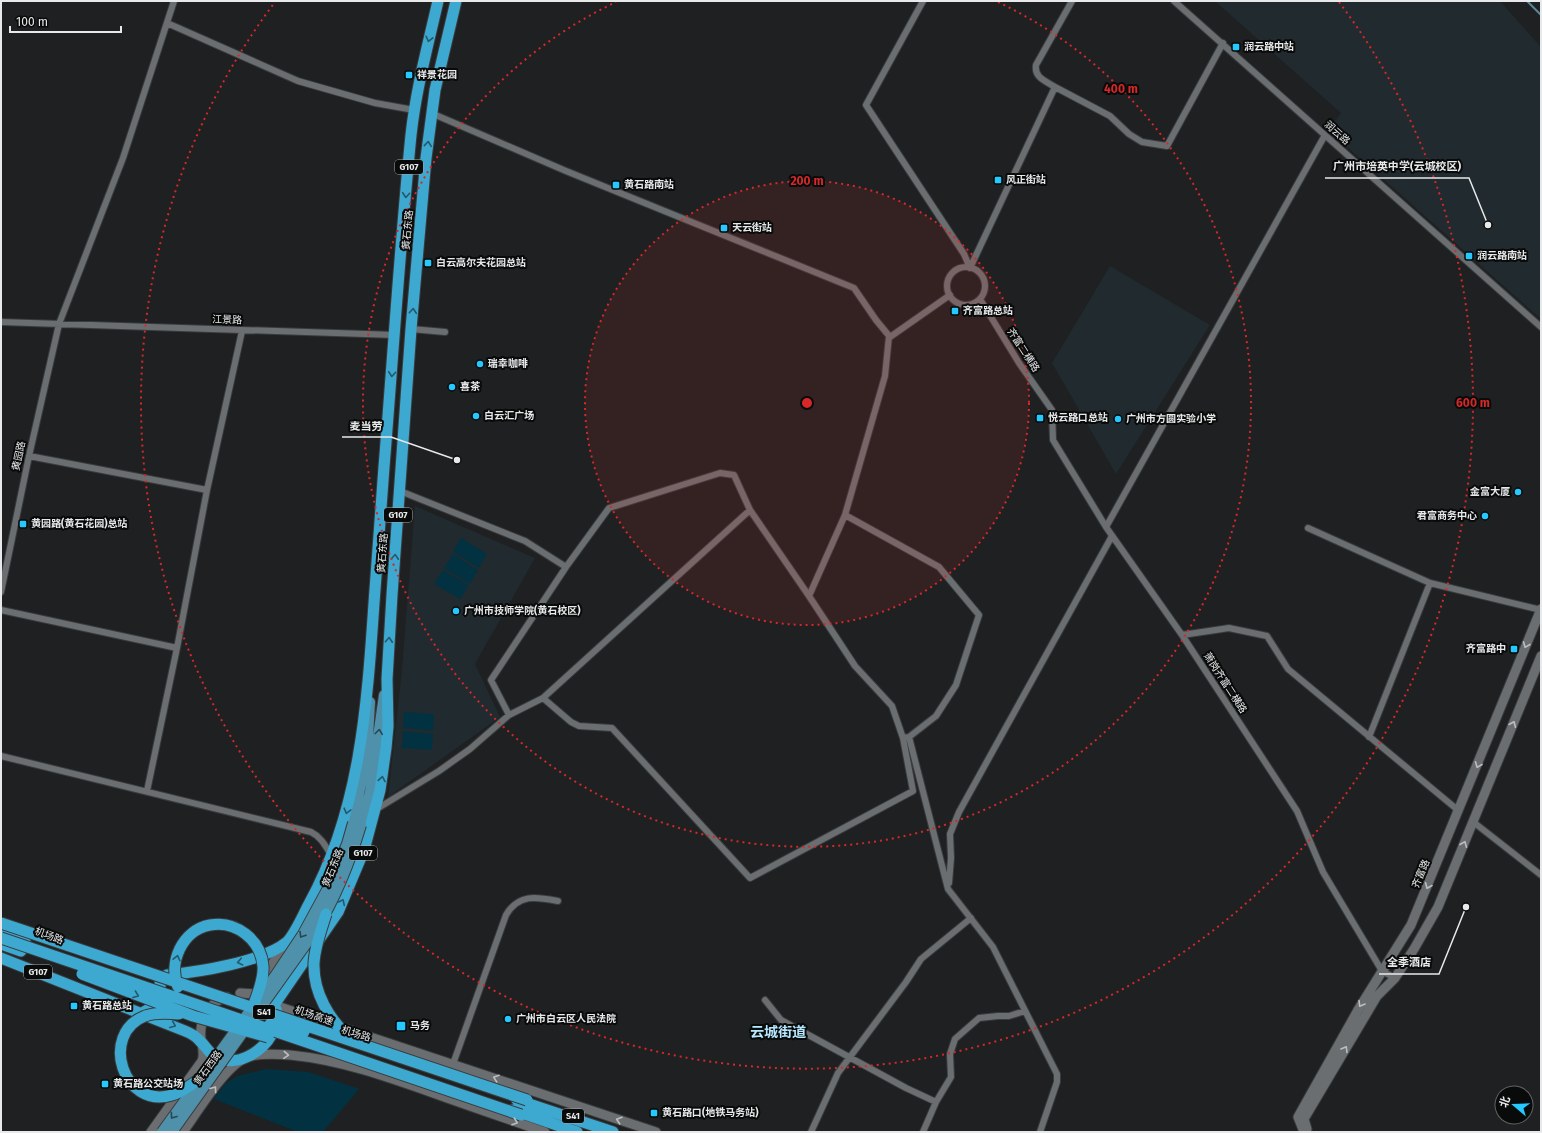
<svg xmlns="http://www.w3.org/2000/svg" width="1542" height="1133" viewBox="0 0 1542 1133" font-family="'Fira Sans','Noto Sans SC',sans-serif">
  <rect width="100%" height="100%" fill="#1e2022"/>
  <path fill="#212a2e" d="M1215,1h285l41,46v272l-213,-189 13,-17z
    M1110,266l100,59 -94,149 -64,-111z
    M415,506l120,52 -60,106 25,53 -112,80 14,-128z"/>
  <path fill="#023242" d="M461,538l26,16 -8,14 -26,-16z
    M453,554l25,16 -8,14 -26,-16z
    M443,570l26,15 -9,14 -26,-15z
    M404,712l30,2 -1,17 -30,-3z
    M403,731l30,3 -1,16 -30,-2z
    M266,1069l42,3 51,17 -36,43h-25l-84,-33 11,-15 12,-8z"/>
  <g fill="none" stroke-linecap="round" stroke-linejoin="round">
    <path stroke="#5a8697" stroke-width="2" d="M1527,1l14,14"/>
    <g stroke="#393b3c" stroke-width="8">
      <path id="street" d="M923,1l-57,104 98,149 6,14
        M1174,1l367,326
        M167,23l131,58 77,22 39,7
        M1055,87l55,29 19,18 13,8 25,4 56,-103
        M431,113l135,58 288,117 22,32 14,17 60,-42
        M947 286a19 19 0 1 1 38 0a19 19 0 1 1-38 0Z
        M970,268l85,-181c-9,-6 -21,-9 -19,-22l36,-64
        M980,299l39,64 33,47 1,30 53,87 76,108 115,176 26,61 59,99 13,7
        M1,322l394,13
        M411,329l34,3
        M889,336l-4,40 -40,139 -36,81 46,70 37,40 11,32
        M29,456l178,34
        M400,491l125,50 41,26
        M1106,527l219,-392
        M1308,528l122,55 111,27
        M1,592l28,-136 30,-132 64,-166 51,-157
        M1,610l176,38
        M1182,635l47,-7 38,8 21,33 171,142
        M543,698l28,24 8,4 33,2 138,150 163,-87 -10,-53 6,-1 27,-21 20,-31 23,-70 -40,-48 -94,-52
        M509,715l-18,-35 75,-113 43,-59 111,-35 14,2 16,35 59,86
        M909,737l39,152 45,58 64,127v8l-17,50
        M1369,737l61,-154
        M1,756l310,76c10,5 14,13 20,23
        M147,791l30,-143 30,-158 35,-159
        M375,810l64,-39 31,-22 39,-34 34,-17 207,-188
        M1472,821l69,54
        M949,883l2,-25 -1,-24 9,-22 153,-276
        M765,1000l16,20 125,68 30,14
        M453,1064l53,-149c13,-22 31,-18 52,-14
        M811,1132l27,-59 68,-91 15,-23 50,-41
        M923,1132l13,-30 15,-25 -1,-23 5,-15 24,-21 19,-2h11l16,-5"/>
    </g>
    <g stroke="#393b3c" stroke-width="11">
      <path id="secondary" d="M262,978l25,-35
        M240,993l17,1 17,11 382,127
        M1307,1129l-3,-10 73,-123 18,-18 19,-29 24,-42 103,-251
        M151,1132l51,-71c3,-8 0,-14 -1,-22 -2,-19 7,-37 26,-42
        M183,1132c14,-19 43,-68 65,-75 12,-4 29,-3 42,-2 51,5 98,22 146,39 36,13 72,25 109,38
        M1304,1132l-6,-15 60,-107 53,-85 130,-316"/>
    </g>
    <g stroke="#393b3c" stroke-width="12">
      <path id="primary" d="M353,823l14,-68 3,-53
        M361,825l9,-33 14,-97"/>
    </g>
    <g stroke="#393b3c" stroke-width="13">
      <path id="highway" d="M1,931l24,9
        M1,944l20,7
        M1,958l184,73c5,2 11,5 15,10 6,5 7,11 15,15 21,13 47,-4 57,-22 5,-10 8,-20 2,-29l64,-93 26,-62 16,-60 6,-42 2,-22 -1,-47 5,-84 19,-266 15,-171 9,-68 21,-89
        M167,975c31,-3 96,-13 120,-33 8,-8 16,-27 22,-38 51,-93 58,-197 65,-301 3,-46 7,-91 10,-136 9,-111 16,-222 27,-332 5,-46 17,-90 27,-134
        M142,1013c17,-8 19,-18 18,-36
        M517,1100l96,32
        M513,1110l64,22"/>
    </g>
    <use href="#street" stroke="#6b6e70" stroke-width="6"/>
    <use href="#secondary" stroke="#6b6e70" stroke-width="9"/>
    <use href="#primary" stroke="#4f91aa" stroke-width="10"/>
    <use href="#highway" stroke="#3da8d0" stroke-width="11"/>
    <g stroke="#393b3c" stroke-width="12" stroke-linecap="butt">
      <path id="primary-bridge" d="M162,1132l113,-156 28,-42 25,-46 19,-44 6,-21
        M172,1132l144,-202c20,-33 34,-68 45,-105"/>
    </g>
    <g stroke="#393b3c" stroke-width="13" stroke-linecap="butt">
      <path id="highway-bridge" d="M326,914c-5,16 -11,32 -12,49 -1,29 15,57 37,76
        M1,923l526,177
        M1,938l520,177
        M82,974l111,42 75,21
        M178,987c-10,-24 4,-57 32,-62 26,-5 51,15 53,41 1,13 -5,26 -9,38
        M179,1014c-11,-1 -23,-2 -34,2 -46,18 -22,94 27,79 11,-3 20,-11 29,-17
        M270,1024l34,8"/>
    </g>
    <use href="#primary-bridge" stroke="#4f91aa" stroke-width="10"/>
    <use href="#highway-bridge" stroke="#3da8d0" stroke-width="11"/>
  </g>
  <defs><path id="oneway-chevron" d="M-2-3.5L2.5 0L-2 3.5" fill="none" stroke-width="1.6" stroke-linecap="round" stroke-linejoin="round"/></defs>
  <g stroke="#23596d">
    <use href="#oneway-chevron" transform="translate(429 39) rotate(103)"/>
    <use href="#oneway-chevron" transform="translate(428 144) rotate(-84)"/>
    <use href="#oneway-chevron" transform="translate(406 195) rotate(95)"/>
    <use href="#oneway-chevron" transform="translate(413 311) rotate(-85)"/>
    <use href="#oneway-chevron" transform="translate(392 374) rotate(95)"/>
    <use href="#oneway-chevron" transform="translate(395 557) rotate(-86)"/>
    <use href="#oneway-chevron" transform="translate(389 640) rotate(-86)"/>
    <use href="#oneway-chevron" transform="translate(382 779) rotate(-80)"/>
    <use href="#oneway-chevron" transform="translate(347 811) rotate(105)"/>
    <use href="#oneway-chevron" transform="translate(342 902) rotate(-64)"/>
    <use href="#oneway-chevron" transform="translate(177 958) rotate(-77)"/>
    <use href="#oneway-chevron" transform="translate(240 962) rotate(168)"/>
    <use href="#oneway-chevron" transform="translate(136 995) rotate(21)"/>
    <use href="#oneway-chevron" transform="translate(173 1025) rotate(23)"/>
  </g>
  <g stroke="#bcbebf">
    <use href="#oneway-chevron" transform="translate(1526 645) rotate(112)"/>
    <use href="#oneway-chevron" transform="translate(1513 724) rotate(-67)"/>
    <use href="#oneway-chevron" transform="translate(1478 765) rotate(112)"/>
    <use href="#oneway-chevron" transform="translate(1464 844) rotate(-68)"/>
    <use href="#oneway-chevron" transform="translate(1428 886) rotate(113)"/>
    <use href="#oneway-chevron" transform="translate(1361 1004) rotate(121)"/>
    <use href="#oneway-chevron" transform="translate(1345 1049) rotate(-59)"/>
    <use href="#oneway-chevron" transform="translate(286 1055) rotate(4)"/>
    <use href="#oneway-chevron" transform="translate(496 1078) rotate(-161)"/>
    <use href="#oneway-chevron" transform="translate(214 1089) rotate(-54)"/>
    <use href="#oneway-chevron" transform="translate(619 1120) rotate(-162)"/>
    <use href="#oneway-chevron" transform="translate(515 1122) rotate(19)"/>
  </g>
  <g stroke="#284752">
    <use href="#oneway-chevron" transform="translate(379 732) rotate(-83)"/>
    <use href="#oneway-chevron" transform="translate(302 935) rotate(122)"/>
    <use href="#oneway-chevron" transform="translate(173 1116) rotate(126)"/>
  </g>
  <circle cx="807" cy="403" r="222" fill="#d62828" fill-opacity=".12"/>
  <g fill="none" stroke="#d62828" stroke-width="2" stroke-dasharray="2 4">
    <circle cx="807" cy="403" r="222"/>
    <path d="M998 2A444 444 0 1 1 616 2"/>
    <path d="M1339 2A666 666 0 1 1 275 2"/>
  </g>
  <g fill="#26c9fe" stroke="#090a0a" stroke-width="1.5">
    <rect x="1232" y="43" width="8" height="8" rx="2"/>
    <rect x="405" y="71" width="8" height="8" rx="2"/>
    <rect x="994" y="176" width="8" height="8" rx="2"/>
    <rect x="612" y="181" width="8" height="8" rx="2"/>
    <rect x="720" y="224" width="8" height="8" rx="2"/>
    <rect x="1465" y="252" width="8" height="8" rx="2"/>
    <rect x="424" y="259" width="8" height="8" rx="2"/>
    <rect x="951" y="307" width="8" height="8" rx="2"/>
    <circle cx="480" cy="364" r="4"/>
    <circle cx="452" cy="387" r="4"/>
    <circle cx="476" cy="416" r="4"/>
    <rect x="1036" y="414" width="8" height="8" rx="2"/>
    <circle cx="1118" cy="419" r="4"/>
    <circle cx="1518" cy="492" r="4"/>
    <circle cx="1485" cy="516" r="4"/>
    <rect x="19" y="520" width="8" height="8" rx="2"/>
    <circle cx="456" cy="611" r="4"/>
    <rect x="1510" y="645" width="8" height="8" rx="2"/>
    <rect x="70" y="1002" width="8" height="8" rx="2"/>
    <circle cx="508" cy="1019" r="4"/>
    <rect x="396" y="1021" width="10" height="10" rx="2"/>
    <rect x="101" y="1080" width="8" height="8" rx="2"/>
    <rect x="650" y="1109" width="8" height="8" rx="2"/>
  </g>
  <g text-anchor="middle" dominant-baseline="central" stroke-width="4" stroke-linejoin="round" paint-order="stroke">
    <g fill="#090a0a" stroke="#a4a6a7" stroke-width="1">
      <rect x="395" y="160" width="28" height="14" rx="3"/>
      <rect x="384" y="508" width="28" height="14" rx="3"/>
      <rect x="349" y="846" width="28" height="14" rx="3"/>
      <rect x="24" y="965" width="28" height="14" rx="3"/>
      <rect x="253" y="1005" width="22" height="14" rx="3"/>
      <rect x="562" y="1109" width="22" height="14" rx="3"/>
    </g>
    <g font-size="9" font-weight="bold" fill="#e7e9ea">
      <text x="409" y="167">G107</text>
      <text x="398" y="515">G107</text>
      <text x="363" y="853">G107</text>
      <text x="38" y="972">G107</text>
      <text x="264" y="1012">S41</text>
      <text x="573" y="1116">S41</text>
    </g>
    <g font-size="10" font-weight="bold" fill="#e7e9ea" stroke="#090a0a" text-anchor="start">
      <text x="1244" y="47">润云路中站</text>
      <text x="417" y="75">祥景花园</text>
      <text x="1006" y="180">风正街站</text>
      <text x="624" y="185">黄石路南站</text>
      <text x="732" y="228">天云街站</text>
      <text x="1477" y="256">润云路南站</text>
      <text x="436" y="263">白云高尔夫花园总站</text>
      <text x="963" y="311">齐富路总站</text>
      <text x="488" y="364">瑞幸咖啡</text>
      <text x="460" y="387">喜茶</text>
      <text x="484" y="416">白云汇广场</text>
      <text x="1048" y="418">悦云路口总站</text>
      <text x="1126" y="419">广州市方圆实验小学</text>
      <text x="1510" y="492" text-anchor="end">金富大厦</text>
      <text x="1477" y="516" text-anchor="end">君富商务中心</text>
      <text x="31" y="524">黄园路(黄石花园)总站</text>
      <text x="464" y="611">广州市技师学院(黄石校区)</text>
      <text x="1506" y="649" text-anchor="end">齐富路中</text>
      <text x="82" y="1006">黄石路总站</text>
      <text x="516" y="1019">广州市白云区人民法院</text>
      <text x="410" y="1026">马务</text>
      <text x="113" y="1084">黄石路公交站场</text>
      <text x="662" y="1113">黄石路口(地铁马务站)</text>
    </g>
    <g font-size="10" fill="#e7e9ea" stroke="#090a0a">
      <text transform="translate(1337 133) rotate(42)">润云路</text>
      <text transform="translate(408 230) rotate(-85)">黄石东路</text>
      <text transform="translate(227 320) rotate(2)">江景路</text>
      <text transform="translate(1023 350) rotate(57)">齐富二横路</text>
      <text transform="translate(19 456) rotate(-78)">黄园路</text>
      <text transform="translate(383 553) rotate(-86)">黄石东路</text>
      <text transform="translate(1225 683) rotate(57)">萧岗齐富二横路</text>
      <text transform="translate(333 868) rotate(-68)">黄石东路</text>
      <text transform="translate(1421 874) rotate(-67)">齐富路</text>
      <text transform="translate(49 936) rotate(21)">机场路</text>
      <text transform="translate(314 1016) rotate(19)">机场高速</text>
      <text transform="translate(356 1034) rotate(17)">机场路</text>
      <text transform="translate(208 1068) rotate(-54)">黄石西路</text>
    </g>
    <g font-size="14" font-weight="bold" fill="#b6e8ff" stroke="#090a0a">
      <text x="778" y="1032">云城街道</text>
    </g>
  </g>
  <circle cx="807" cy="403" r="6" fill="#d62828" stroke="#090a0a" stroke-width="2"/>
  <g font-size="12" text-anchor="middle" font-weight="bold" fill="#d62828" stroke="#090a0a" stroke-width="4" stroke-linejoin="round" paint-order="stroke">
    <text x="1121" y="93">400 m</text>
    <text x="807" y="185">200 m</text>
    <text x="1473" y="407">600 m</text>
  </g>
  <path fill="none" stroke="#e7e9ea" stroke-width="1.5" d="M1488 225L1469 178H1325M457 460L391 437H342M1466 907L1439 974H1379"/>
  <g fill="#e7e9ea" stroke="#090a0a" stroke-width="1.5">
    <circle cx="1488" cy="225" r="4"/>
    <circle cx="457" cy="460" r="4"/>
    <circle cx="1466" cy="907" r="4"/>
  </g>
  <g font-size="11" text-anchor="middle" font-weight="bold" fill="#e7e9ea" stroke="#090a0a" stroke-width="4" stroke-linejoin="round" paint-order="stroke">
    <text x="1397" y="170">广州市培英中学(云城校区)</text>
    <text x="366" y="430">麦当劳</text>
    <text x="1409" y="966">全季酒店</text>
  </g>
  <rect width="1542" height="1133" fill="none" stroke="#e7e9ea" stroke-width="4"/>
  <g transform="translate(1514 1105) rotate(289)"><circle r="19" fill="#090a0a" stroke="#626364"/>
  <path d="M0-3L7 15L0 10L-7 15Z" fill="#26c9fe"/>
  <text y="-6" font-size="11" font-weight="bold" text-anchor="middle" fill="#e7e9ea">北</text>
  </g>
  <path d="M10 26v6h111v-6" fill="none" stroke="#e7e9ea" stroke-width="2"/>
  <text x="16" y="26" font-size="12" fill="#e7e9ea" stroke="#090a0a" stroke-width="3" paint-order="stroke">100 m</text>
</svg>
